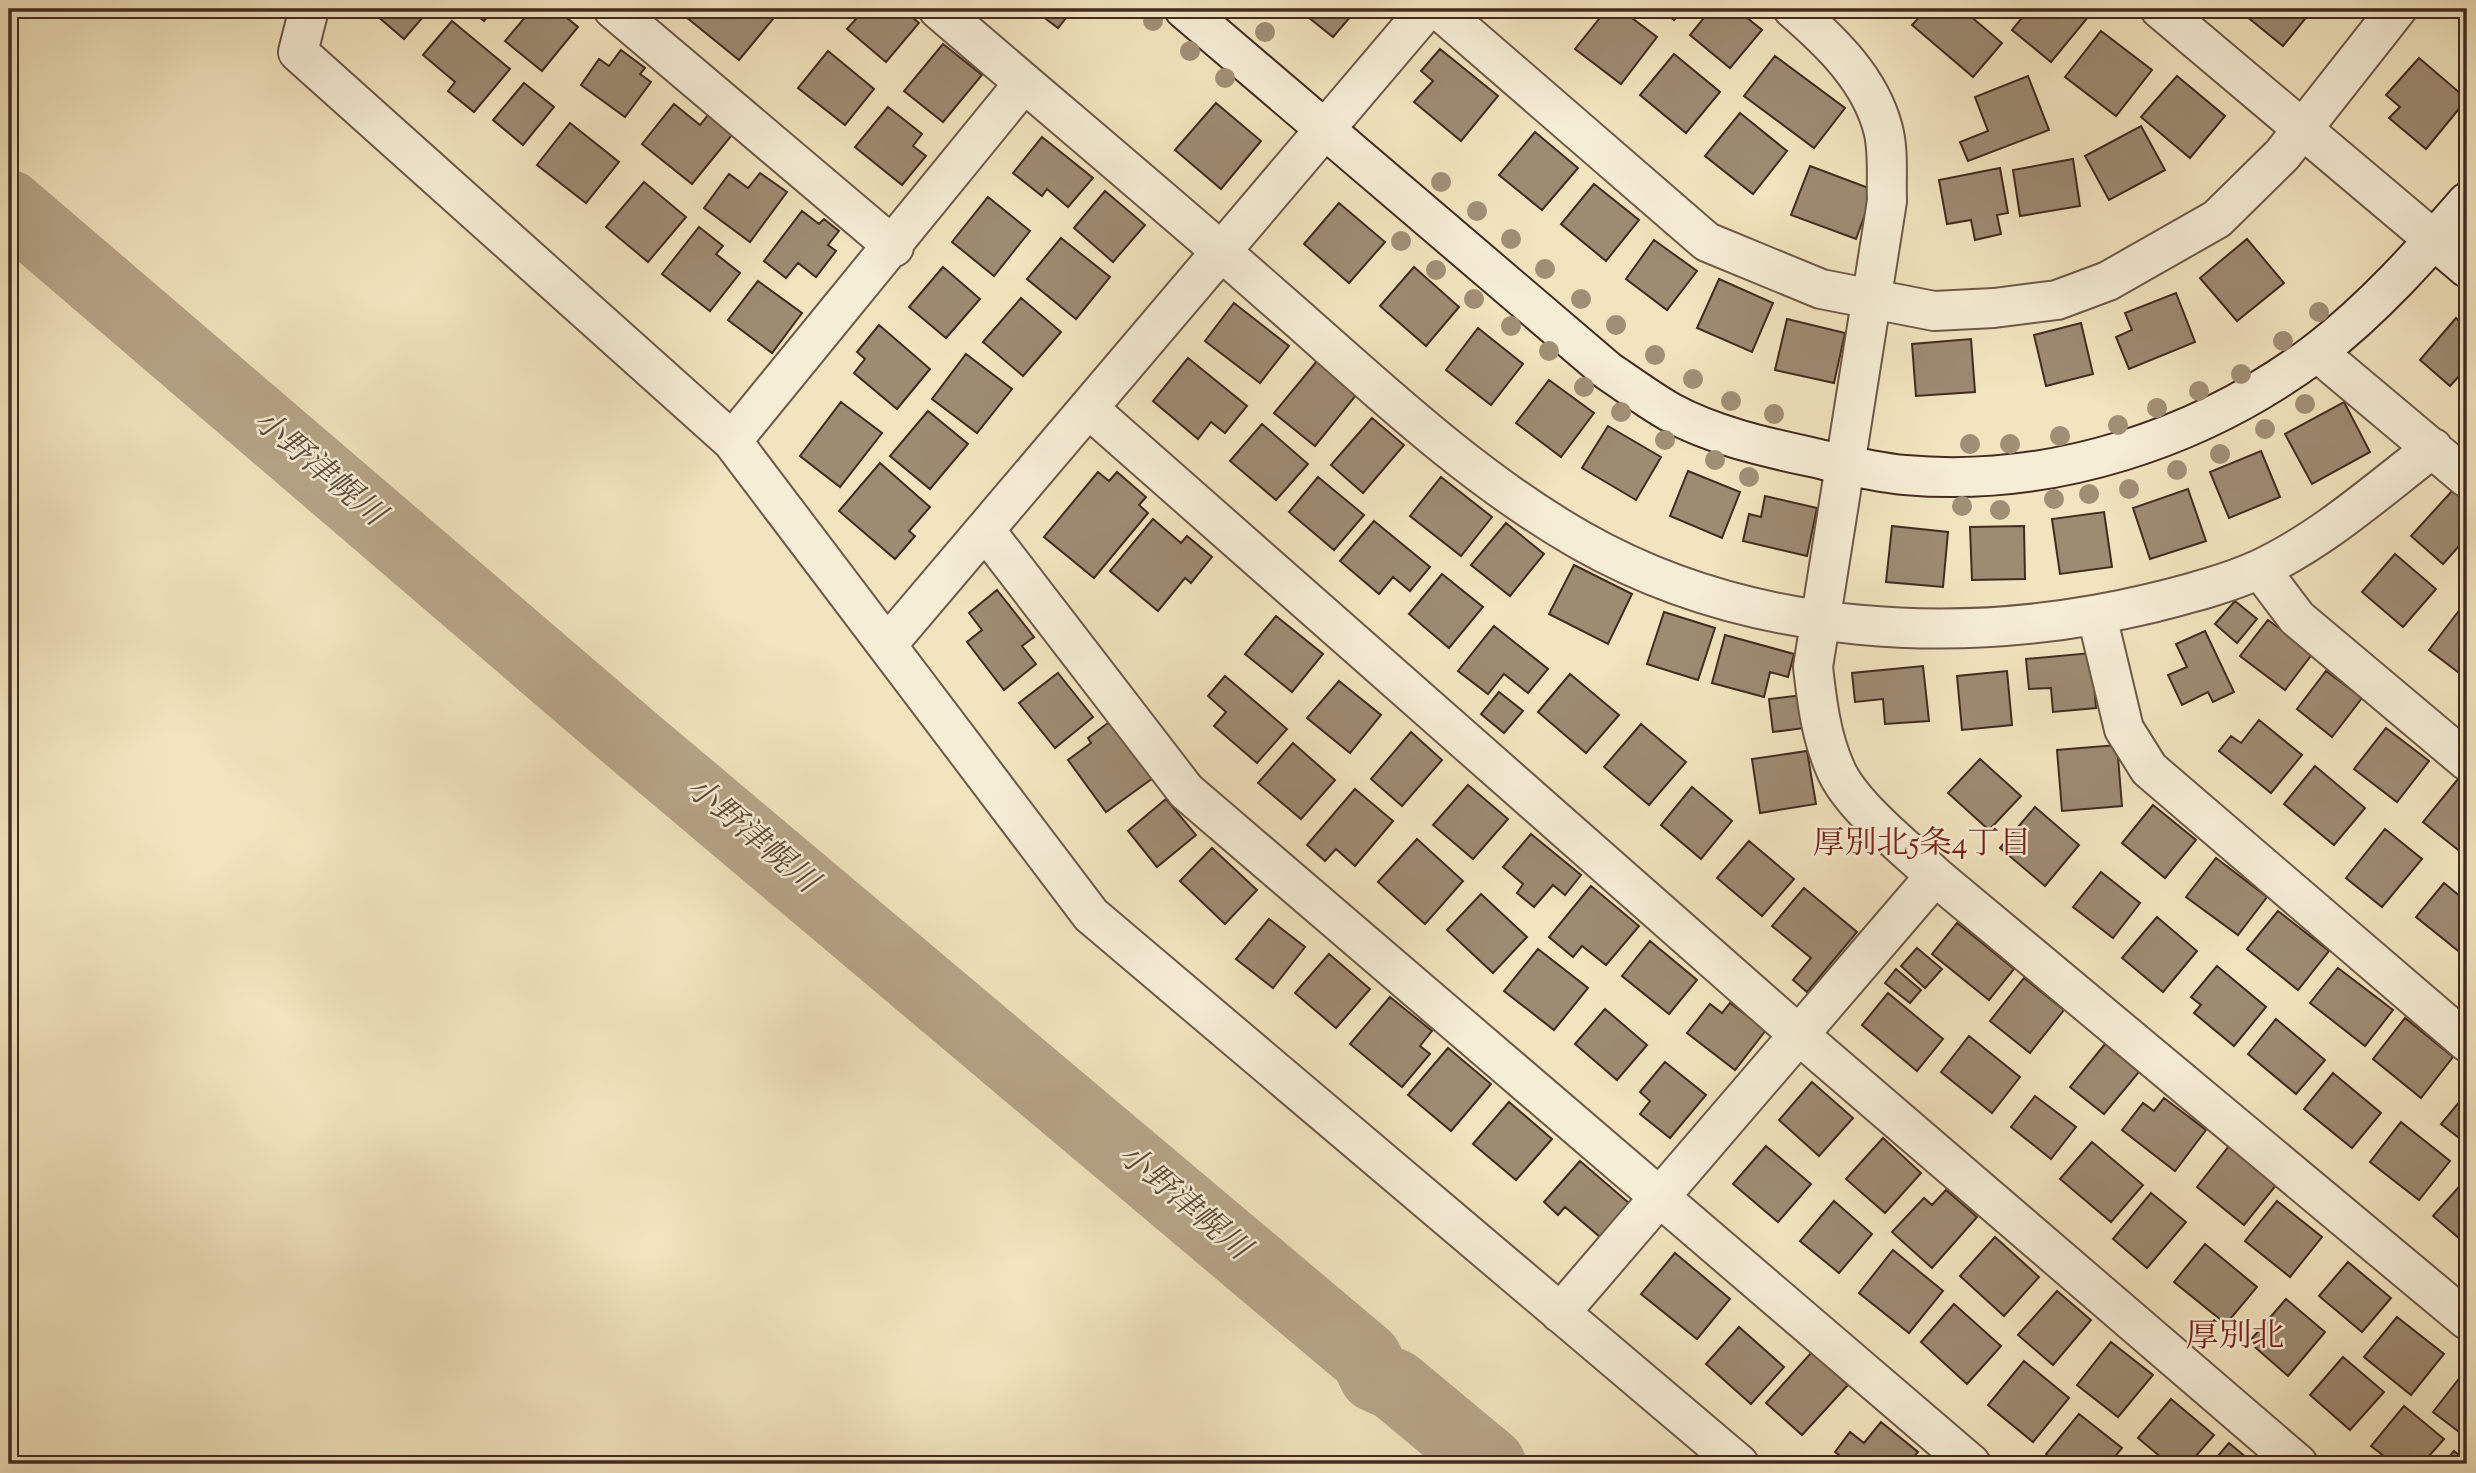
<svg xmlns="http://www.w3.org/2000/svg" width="2476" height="1473" viewBox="0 0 2476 1473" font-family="'Sorts Mill Goudy','Noto Serif JP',serif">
  <rect width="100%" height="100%" fill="#f1e4be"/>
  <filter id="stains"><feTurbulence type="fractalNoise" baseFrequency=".00286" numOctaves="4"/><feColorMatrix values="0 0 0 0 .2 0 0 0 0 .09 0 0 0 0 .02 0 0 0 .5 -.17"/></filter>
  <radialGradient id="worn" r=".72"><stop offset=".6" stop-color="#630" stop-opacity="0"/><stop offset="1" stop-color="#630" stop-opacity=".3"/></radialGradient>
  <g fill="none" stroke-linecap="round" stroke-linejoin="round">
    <path stroke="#b6a588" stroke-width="72" d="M9,206l628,538 729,614 9,18 20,9 95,79"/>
  </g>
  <path fill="#9d8b72" stroke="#422b20" stroke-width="2" d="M369,9h61l-26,30z
    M469,9h25l-10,12z
    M532,9h24l22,18 -36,44 -37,-30z
    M685,9h88l5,4 -39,47 -58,-47z
    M865,9h37l17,14 -33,39 -39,-33z
    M1033,9h40l-15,19z
    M1298,9h59l-24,28z
    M1539,9h15l-6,7z
    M1607,9h13l37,28 -36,47 -46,-35z
    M1661,9h23l-10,11z
    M1711,9h25l26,21 -32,38 -40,-33z
    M1927,9h35l40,34 -29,34 -61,-52z
    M2029,9h51l9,7 -38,46 -39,-32z
    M2244,9h69l-30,37 -42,-34z
    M452,21l58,48 -36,43 -26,-21 7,-9 -32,-27z
    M2101,31l51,39 -36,46 -51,-39z
    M943,44l39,31 -39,47 -39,-31z
    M1440,49l58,47 -37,45 -47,-39 19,-21 -12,-10z
    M621,50l24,18 -5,6 11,8 -26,35 -44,-32 18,-26 10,7z
    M828,51l46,38 -29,36 -47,-37z
    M1674,54l46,38 -34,41 -46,-38z
    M1775,56l70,52 -31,40 -70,-52z
    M2419,58l48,41 -41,50 -37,-31 11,-11 -14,-12z
    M2028,76l21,54 -81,31 -8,-19 28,-11 -13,-34z
    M2177,76l48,40 -35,42 -49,-41z
    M524,83l30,24 -31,38 -30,-25z
    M1216,103l45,38 -40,48 -46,-39z
    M674,104l26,21 8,-10 24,20 -40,49 -50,-40z
    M888,107l34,27 -9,12 13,10 -24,29 -47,-38z
    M1740,113l47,38 -34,43 -48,-38z
    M570,123l49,39 -33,41 -49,-38z
    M2141,126l24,44 -56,30 -24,-44z
    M1535,132l43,36 -36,42 -43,-35z
    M1042,137l51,41 -25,29 -21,-18 -5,7 -29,-23z
    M2073,159l7,47 -60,10 -7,-46z
    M1810,166l64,24 -18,49 -65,-24z
    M2000,168l8,45 -11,2 4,19 -26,6 -4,-20 -24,4 -8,-44z
    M760,173l27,19 -37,50 -46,-34 25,-34 19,14z
    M644,182l42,35 -38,45 -42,-35z
    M1594,184l45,36 -33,41 -45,-37z
    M1105,191l40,34 -32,37 -39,-34z
    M988,197l42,34 -36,45 -42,-34z
    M1339,203l46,39 -36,41 -45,-39z
    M802,211l17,13 5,-5 15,12 -11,14 8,6 -20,26 -18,-14 -12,15 -22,-17z
    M699,227l24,19 -7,8 24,19 -30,38 -48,-37z
    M1061,238l49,39 -34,42 -49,-40z
    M2247,239l37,44 -47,38 -37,-43z
    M1654,240l43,31 -30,39 -41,-31z
    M943,267l37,32 -34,39 -37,-31z
    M1414,267l45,40 -33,39 -46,-40z
    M1719,279l54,24 -21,49 -55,-24z
    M758,281l44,32 -30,40 -44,-33z
    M2176,293l19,49 -66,27 -13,-32 16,-7 -7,-17z
    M1021,298l40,34 -38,44 -40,-34z
    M1234,303l55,43 -29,37 -55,-42z
    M2456,318l11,10v52l-6,-6 -11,12 -30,-26z
    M1787,319l58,14 -11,50 -59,-13z
    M2081,323l12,51 -47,12 -12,-51z
    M879,325l51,44 -33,40 -43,-36 11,-14 -8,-7z
    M1478,328l45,36 -32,41 -45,-35z
    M1971,339l4,53 -59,4 -4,-52z
    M966,354l46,35 -35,44 -45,-34z
    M1188,358l59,48 -22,27 -14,-11 -13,17 -45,-38z
    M1317,361l40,33 -42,52 -41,-33z
    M1549,380l45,33 -33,44 -45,-34z
    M841,402l41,31 -42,54 -40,-31z
    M2344,402l26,50 -58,32 -27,-50z
    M928,411l40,33 -38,45 -40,-33z
    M1372,418l32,27 -41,48 -32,-28z
    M1262,424l46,40 -32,36 -46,-39z
    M1608,426l53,31 -25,43 -54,-32z
    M2261,451l19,46 -51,21 -19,-46z
    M880,463l50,44 -21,24 6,5 -20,23 -56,-48z
    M1688,471l52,21 -18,46 -52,-22z
    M1098,472l11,9 8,-9 29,25 -7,8 9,8 -54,65 -50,-41z
    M1318,477l46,38 -30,35 -45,-38z
    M1441,477l51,40 -31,39 -51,-40z
    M2188,489l18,52 -56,18 -17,-51z
    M2453,490l14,13v34l-24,27 -32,-28z
    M1765,496l52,12 -10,48 -64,-15 6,-27 12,3z
    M2104,512l8,55 -52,7 -8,-55z
    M1153,519l28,24 6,-7 25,21 -21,26 -6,-5 -27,33 -48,-40z
    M1374,521l56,46 -20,24 -17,-14 -14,17 -39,-33z
    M1506,523l38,31 -34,42 -39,-31z
    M1892,526l56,6 -5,55 -57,-5z
    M2024,526l1,53 -53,1 -2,-53z
    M2395,554l41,35 -33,38 -41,-35z
    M1574,565l58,29 -24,50 -59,-30z
    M1442,574l41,33 -34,41 -40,-34z
    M997,590l37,47 -12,9 14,18 -32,26 -37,-48 15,-12 -13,-17z
    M2235,601l22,18 -20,24 -22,-19z
    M2461,608l6,4v67l-38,-29z
    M1664,612l51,16 -17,52 -51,-16z
    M1276,616l47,38 -31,38 -47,-38z
    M2268,620l45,33 -28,37 -45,-34z
    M1494,626l54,43 -20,24 -24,-19 -16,20 -30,-23z
    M2205,631l29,61 -21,10 -5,-10 -26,13 -14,-30 19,-8 -11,-23z
    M1725,635l69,19 -6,23 -18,-5 -6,25 -52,-14z
    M2091,653l5,55 -43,4 -2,-24 -22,1 -3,-30z
    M1923,666l6,55 -44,3 -2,-25 -28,3 -3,-29z
    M2007,671l5,54 -50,5 -5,-54z
    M2326,671l36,27 -30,39 -35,-28z
    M1058,673l35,44 -38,31 -36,-45z
    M1570,674l49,41 -33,38 -48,-41z
    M1225,676l62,53 -30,34 -43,-37 12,-14 -18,-16z
    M1339,681l42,34 -31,38 -43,-35z
    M1499,692l24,19 -19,22 -23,-19z
    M1802,695l3,33 -32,4 -4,-33z
    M1112,720l41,58 -47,34 -38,-52 23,-17 -3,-5z
    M2259,720l43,35 -31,38 -52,-42 12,-15 10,7z
    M1641,724l45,38 -37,43 -45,-38z
    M2386,728l43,33 -32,41 -43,-33z
    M1411,732l31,28 -40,46 -31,-27z
    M1293,743l42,37 -34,39 -43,-36z
    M2117,745l5,61 -60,5 -5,-61z
    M1807,751l9,53 -56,9 -8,-54z
    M1980,759l41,37 -32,34 -41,-37z
    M2315,766l50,42 -31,37 -50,-41z
    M2458,779l9,8v70l-44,-35z
    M1468,785l40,34 -35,40 -40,-34z
    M1692,787l40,34 -31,38 -40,-34z
    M1355,789l38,32 -38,45 -19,-17 -11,12 -18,-16z
    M1166,799l30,36 -39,32 -29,-36z
    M2153,805l43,35 -31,38 -43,-35z
    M2035,807l44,38 -34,41 -45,-38z
    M2385,829l37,30 -40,48 -36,-29z
    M1531,834l50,41 -16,20 -12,-10 -19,22 -17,-14 6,-9 -20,-17z
    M1417,839l46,42 -38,43 -47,-42z
    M1749,841l45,38 -32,37 -45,-38z
    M1212,848l45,42 -32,34 -45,-43z
    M2216,858l51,39 -29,38 -52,-38z
    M2101,872l39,31 -27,35 -40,-31z
    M2444,883l23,19v56l-51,-41z
    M1591,886l48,40 -33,39 -24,-19 -9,11 -24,-20z
    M1804,888l53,44 -50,60 -14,-12 18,-22 -39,-32z
    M1481,894l46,43 -34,36 -46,-43z
    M2278,911l51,40 -31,39 -51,-41z
    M2157,917l40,34 -34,41 -41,-34z
    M1269,919l36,28 -32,41 -37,-29z
    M1957,923l57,46 -25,31 -57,-46z
    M1650,941l47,39 -28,34 -47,-38z
    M1917,948l25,21 -17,19 -24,-22z
    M1538,949l50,39 -34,42 -50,-39z
    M1329,954l41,35 -34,39 -41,-35z
    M2217,966l49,41 -32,39 -40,-33 7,-8 -10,-8z
    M2338,968l55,42 -28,36 -55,-43z
    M1896,969l25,21 -11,13 -25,-20z
    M2024,978l40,32 -34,43 -40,-32z
    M1888,993l55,46 -26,32 -55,-46z
    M1390,997l42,34 -12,15 10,8 -28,33 -52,-43z
    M1730,1003l36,27 -31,40 -48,-37 23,-29 12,9z
    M1605,1009l42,36 -30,35 -42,-36z
    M2405,1018l48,39 -32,41 -48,-39z
    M2276,1019l49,41 -29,34 -48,-40z
    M1969,1036l51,41 -28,36 -51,-41z
    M2105,1044l34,28 -35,42 -34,-27z
    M1448,1048l43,36 -40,47 -43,-36z
    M1665,1062l41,33 -36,43 -30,-24 10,-13 -10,-9z
    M2333,1073l48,40 -29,35 -48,-39z
    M1812,1082l41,36 -34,38 -40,-36z
    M2465,1095l2,2v47l-26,-20z
    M2035,1096l41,31 -25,32 -40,-32z
    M2164,1098l42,32 -31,41 -53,-41 21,-27 11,8z
    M1509,1102l43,37 -36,41 -43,-36z
    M2401,1122l49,39 -31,39 -49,-38z
    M1883,1138l38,35 -36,40 -39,-34z
    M2092,1142l51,43 -32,37 -51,-43z
    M1766,1146l45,38 -33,38 -45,-38z
    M2229,1146l48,38 -33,41 -47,-38z
    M1580,1161l49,42 -29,34 -35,-30 -7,8 -14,-13z
    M2466,1179l1,1v65l-34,-29z
    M1946,1190l31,27 -45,51 -40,-36 32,-34 8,7z
    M2151,1193l35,29 -39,46 -34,-29z
    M1834,1201l38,33 -33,39 -39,-32z
    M2277,1201l45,36 -32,40 -45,-36z
    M1995,1237l44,40 -35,39 -44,-40z
    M2205,1244l52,43 -31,37 -52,-42z
    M1893,1250l50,41 -34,42 -50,-40z
    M1675,1253l55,46 -33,40 -56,-45z
    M2348,1262l43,36 -29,34 -43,-36z
    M2057,1291l34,29 -38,45 -35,-30z
    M2286,1299l39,33 -37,44 -39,-34z
    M1954,1304l47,42 -34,38 -46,-42z
    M2397,1317l47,37 -33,41 -47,-38z
    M1739,1327l45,40 -33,37 -45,-40z
    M2111,1342l42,33 -35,42 -41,-32z
    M1812,1352l36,33 -46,50 -36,-32z
    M2343,1357l41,35 -34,38 -40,-35z
    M2024,1361l45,37 -36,44 -45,-37z
    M2465,1371l2,1v66l-34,-26z
    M2171,1399l43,36 -25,29h-20l-31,-26z
    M2404,1406l40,33 -22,25h-28l-23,-18z
    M2079,1414l43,34 -13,16h-50l-13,-10z
    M1881,1422l37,30 -10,12h-57l-16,-12 15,-20 14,11z
    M2229,1443l25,21h-43z
    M2454,1451l13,11v2h-24z"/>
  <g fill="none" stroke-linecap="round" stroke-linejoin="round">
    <g stroke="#6e5948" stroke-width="42">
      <path id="street" d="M309,9l-11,43 434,389 359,474 648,549
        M613,9l281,238
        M938,9c110,95 223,189 333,286 99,86 194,179 309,245 170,97 384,108 572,63 35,-9 75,-19 108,-34 64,-30 118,-79 173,-121
        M1438,9l269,233 114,47 113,22 60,-3 63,-8 51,-19 109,-62 65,-64 115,-146
        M1793,9c38,33 77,70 90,120 6,22 3,49 4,72l-74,466c4,35 8,69 22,101 15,37 71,80 100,108l532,444
        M2160,9l274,231
        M2317,352l150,126
        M1088,408l711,627 499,429
        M732,441l292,-358
        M985,530l201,261 785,673
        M2260,569l37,49 170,143
        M2097,616l27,113 25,40 318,273
        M887,645l540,-636
        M1560,1313l375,-437"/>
    </g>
    <g stroke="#422b20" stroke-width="42">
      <path id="secondary" d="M1184,9l424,362c21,14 41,29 62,41 42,23 94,35 141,45 31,7 62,15 94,18 146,13 296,-36 412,-123 56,-43 104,-97 150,-150
        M2434,240l33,28"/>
    </g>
    <use href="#street" stroke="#f6edd5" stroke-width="38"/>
    <use href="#secondary" stroke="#f6edd5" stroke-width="38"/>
  </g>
  <g fill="#a18f75">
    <circle cx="1153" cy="21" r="10"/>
    <circle cx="1265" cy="32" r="10"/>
    <circle cx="1190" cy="51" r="10"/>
    <circle cx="1225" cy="78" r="10"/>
    <circle cx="1441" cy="182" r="10"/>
    <circle cx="1477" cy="211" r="10"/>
    <circle cx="1511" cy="239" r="10"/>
    <circle cx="1401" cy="241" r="10"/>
    <circle cx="1545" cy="269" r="10"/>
    <circle cx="1436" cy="270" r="10"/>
    <circle cx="1474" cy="299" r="10"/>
    <circle cx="1581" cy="299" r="10"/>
    <circle cx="2319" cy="312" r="10"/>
    <circle cx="1616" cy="325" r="10"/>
    <circle cx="1511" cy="326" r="10"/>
    <circle cx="2283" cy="341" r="10"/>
    <circle cx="1549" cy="351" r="10"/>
    <circle cx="1655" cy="355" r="10"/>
    <circle cx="2241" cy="374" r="10"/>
    <circle cx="1693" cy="379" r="10"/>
    <circle cx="1584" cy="387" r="10"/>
    <circle cx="2199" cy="391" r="10"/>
    <circle cx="1731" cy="401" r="10"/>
    <circle cx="2305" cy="404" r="10"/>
    <circle cx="2157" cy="408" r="10"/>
    <circle cx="1621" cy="412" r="10"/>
    <circle cx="1774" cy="414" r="10"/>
    <circle cx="2118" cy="425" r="10"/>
    <circle cx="2265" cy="429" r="10"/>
    <circle cx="2060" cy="436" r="10"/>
    <circle cx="1665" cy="440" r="10"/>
    <circle cx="1970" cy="444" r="10"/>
    <circle cx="2010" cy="444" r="10"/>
    <circle cx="2220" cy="454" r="10"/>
    <circle cx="1715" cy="460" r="10"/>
    <circle cx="2177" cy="470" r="10"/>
    <circle cx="1749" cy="477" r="10"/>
    <circle cx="2129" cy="489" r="10"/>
    <circle cx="2089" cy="494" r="10"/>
    <circle cx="2054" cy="499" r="10"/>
    <circle cx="1962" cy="506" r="10"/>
    <circle cx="2000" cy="510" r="10"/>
  </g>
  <g text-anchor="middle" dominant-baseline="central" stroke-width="5" stroke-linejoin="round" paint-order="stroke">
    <g font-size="32" font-style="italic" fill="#5f4a3a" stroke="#f6edd5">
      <text transform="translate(318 469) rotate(40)">小野津幌川</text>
      <text transform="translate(751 836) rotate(40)">小野津幌川</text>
      <text transform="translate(1183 1203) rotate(40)">小野津幌川</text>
    </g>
    <g font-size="32" fill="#7a1f14" stroke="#f6edd5">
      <text x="1922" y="845">厚別北5条4丁目</text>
    </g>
    <g font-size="33" fill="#7a1f14" stroke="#f6edd5">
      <text x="2235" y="1338">厚別北</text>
    </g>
  </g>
  <rect width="2476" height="1473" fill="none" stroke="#f1e4be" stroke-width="35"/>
  <rect x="10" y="10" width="2455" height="1452" fill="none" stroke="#422b20" stroke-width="3.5"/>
  <rect x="18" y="18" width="2441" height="1438" fill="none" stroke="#422b20" stroke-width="2"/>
  <rect width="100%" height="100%" filter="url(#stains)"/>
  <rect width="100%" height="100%" fill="url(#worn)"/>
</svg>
